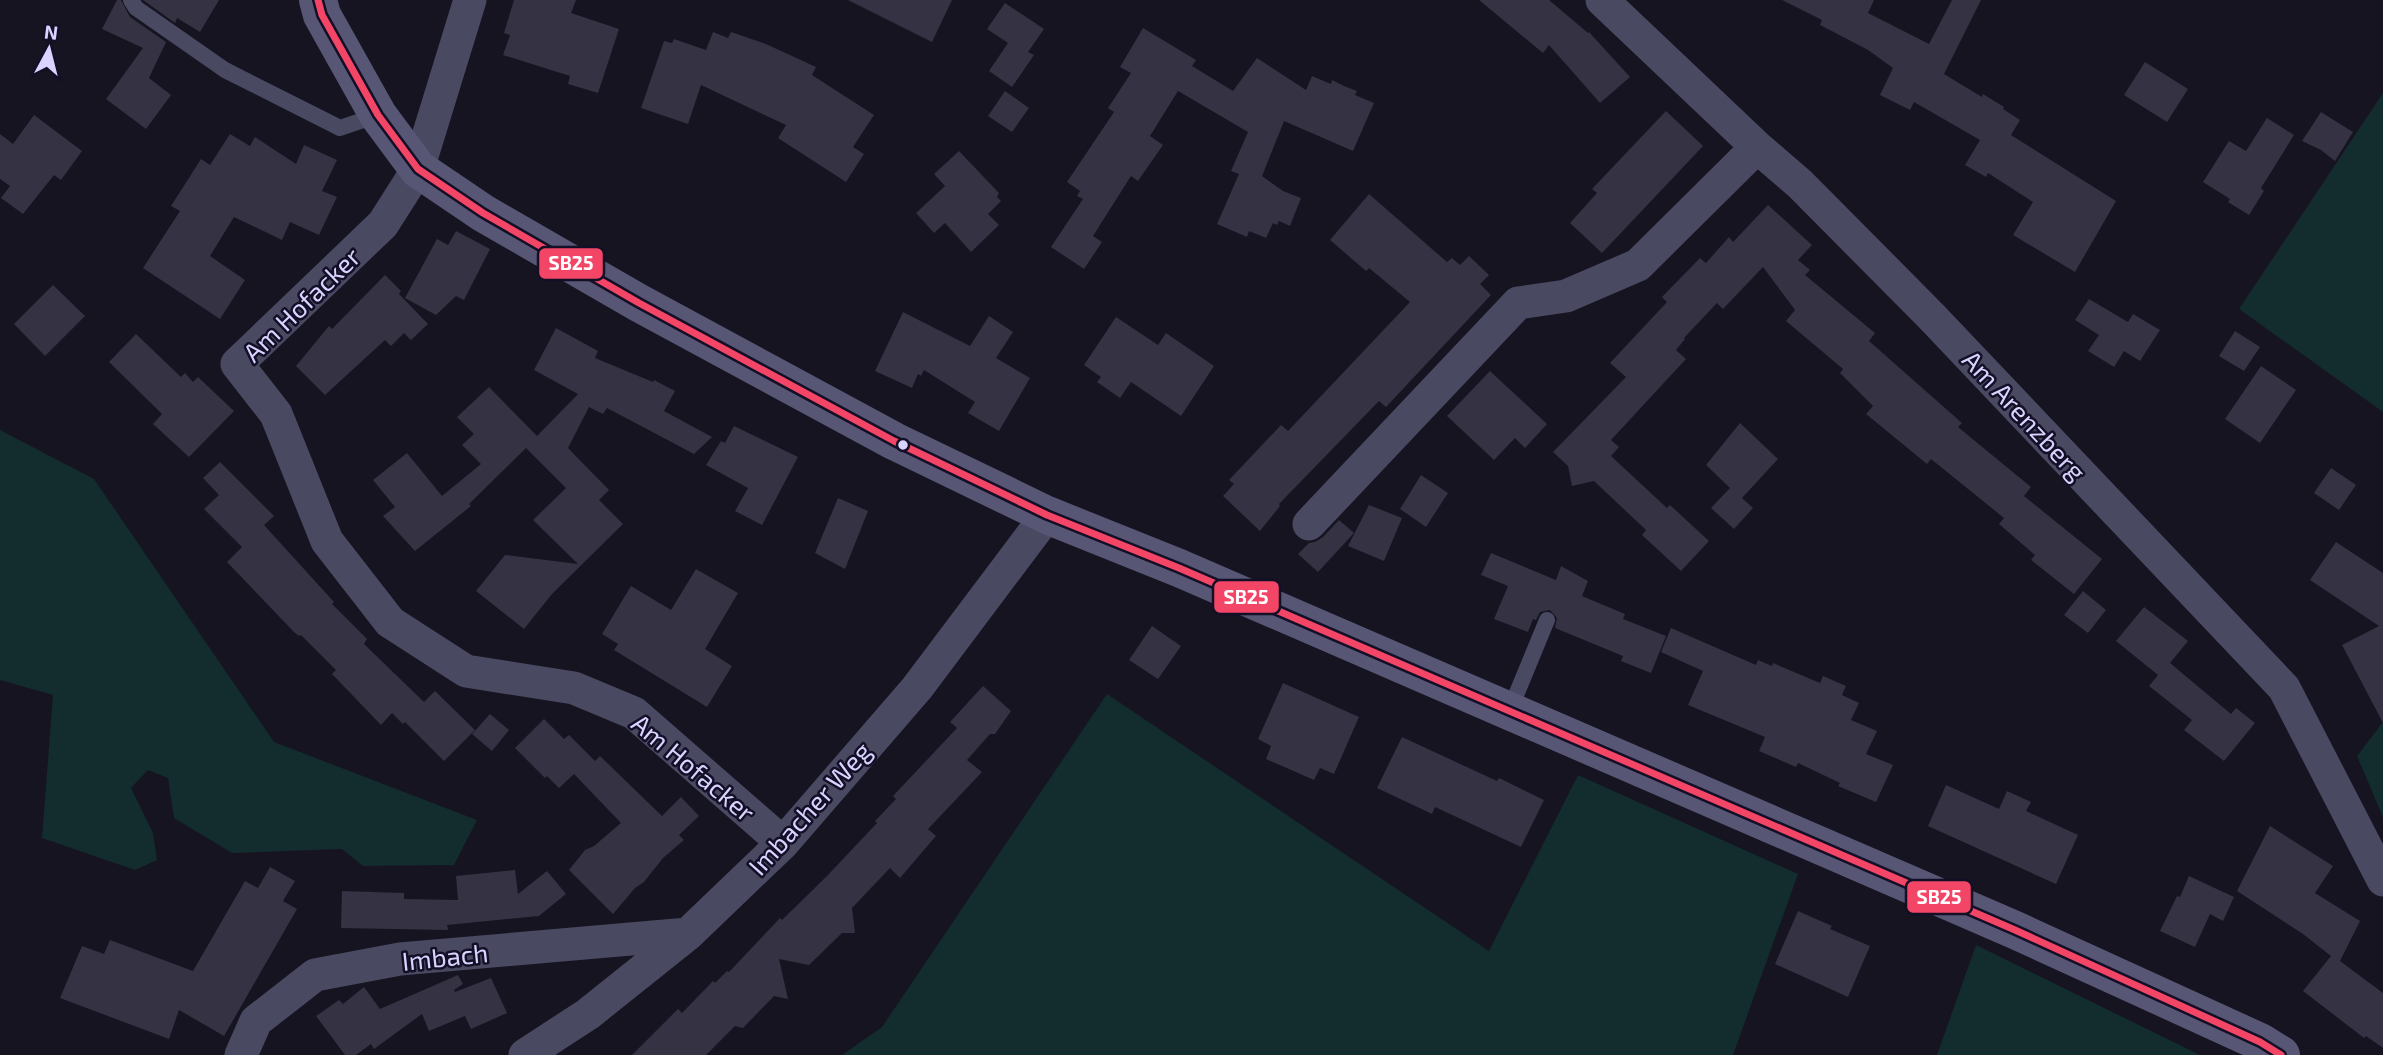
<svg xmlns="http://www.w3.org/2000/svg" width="2383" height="1055" viewBox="0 0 2383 1055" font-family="'Exo 2',sans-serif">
  <rect width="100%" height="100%" fill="#161421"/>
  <path fill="#132c2d" d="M2383,93v319l-144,-103z
    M0,430l94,49 180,263 203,78 -23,45 -91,1 -21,-17 -110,4 -58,-35 -6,-40 -20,-8 -17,18 22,45 4,27 -22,10 -93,-32 11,-143 -53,-15z
    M1107,694l382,257 89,-176 220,99 -65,181h-891l40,-28z
    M2383,722v95l-26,-61z
    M1976,945l224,110h-263z"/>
  <path fill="#343243" d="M117,0h4l9,17 36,25 -17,36 22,17 -25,34 -40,-30 37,-51 -41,-19z
    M143,0h76l-19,32 -23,-14 -2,5z
    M514,0h62l-5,13 48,16 -21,64 -30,-9 2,-8 -67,-21 7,-20 -6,-2z
    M848,0h104l-20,42z
    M1479,0h70l39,33 1,-1 41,45 -30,26 -51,-58 -6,8z
    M1782,0h92l-6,13 61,31 23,-44h29l-37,74 38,23 1,-3 21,13 -1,2 17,11 -9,15 105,66 -41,71 -62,-37 20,-33 -45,-29 -2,4 -21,-12 15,-25 -66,-38 -4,8 -30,-15 13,-27 -25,-18 -48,-25 2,-5z
    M1005,3l39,26 -16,23 6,3 -22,32 -23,-16 19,-28 -21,-14z
    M1143,28l53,32 -4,6 41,25 24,-33 49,32 6,-14 19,8 1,-4 12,6 13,5 -2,4 19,8 -21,48 -69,-30 -22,55 21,15 18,7 -11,28 -11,-5 -2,4 -4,-2 -7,15 -17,-7 -2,6 -30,-13 22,-50 -8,-3 17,-39 -70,-41 -28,45 13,9 -25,36 -7,-5 -38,60 9,6 -18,27 -33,-22 32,-48 -6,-3 3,-5 -13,-9 47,-70 -6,-4 23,-35 -11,-6z
    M713,32l15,6 3,-6 35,12 50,23 -4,8 62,40 -21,32 11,7 -18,28 -68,-44 8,-13 -85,-40 -13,39 -47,-16 23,-67 8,2 2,-4 32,11z
    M2145,62l43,27 -21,33 -43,-27z
    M1005,91l24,17 -17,24 -24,-16z
    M1666,111l37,35 -101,107 -32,-30 27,-30 -5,-4z
    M2321,112l32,20 -18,29 -14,-11 -19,-9z
    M34,115l48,36 -21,29 -7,-5 -31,39 -22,-16 9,-12 -10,-7v-45l13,10z
    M2267,118l27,17 -33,53 3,3 -15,24 -21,-13 2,-3 -27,-17 26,-41 17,10z
    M230,134l20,12 5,-9 41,27 8,-19 33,15 -15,31 15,6 -18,38 -29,-13 -8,18 -48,-23 -24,39 35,24 -25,39 -77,-51 37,-57 -9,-5 30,-47 9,6z
    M959,151l40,42 -2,4 4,4 -13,13 11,11 -28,27 -26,-29 -11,10 -18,-20 29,-27 -11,-12z
    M1369,194l78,68 5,-4 8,7 9,-9 20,19 -9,9 11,11 -105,112 -7,-6 -100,103 1,2 -20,25 -37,-35 11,-12 -5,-4 52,-55 7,6 122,-129 -41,-34 -3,3 -36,-31z
    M1768,205l44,40 -14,15 12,10 -5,5 70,58 -6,8 93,82 -4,4 73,60 -7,9 78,63 -28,35 -43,-34 4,-5 -36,-31 5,-6 -73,-59 -4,5 -61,-50 7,-8 -33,-33 3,-4 -57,-48 9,-11 -32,-43 -40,42 -6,-6 -33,35 1,1 -9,11 10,9 -75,81 8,7 -8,9 56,52 3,-3 39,36 -28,30 -39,-36 4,-5 -52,-49 -22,5 -4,-20 -15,-14 73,-75 -16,-14 57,-61 -5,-5 38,-39 6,5 23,-26 4,5z
    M456,231l34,18 -26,51 -8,-4 -20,19 -31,-17 32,-59 11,6z
    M385,275l16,16 -2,3 29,30 -17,16 -7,-7 -13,13 -6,-6 -60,55 -29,-29 33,-40 3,3z
    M53,285l32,31 -40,40 -31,-32z
    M2089,299l39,23 5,-8 27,16 -20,31 -16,-10 -10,16 -26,-16 11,-16 -24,-15z
    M903,312l67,34 19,-30 24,16 -17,26 34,20 -31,53 -31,-18 7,-11 -51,-32 -3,6 -3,-2 -6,14 -37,-17z
    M1116,317l42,28 8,-12 48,33 -33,50 -50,-34 -11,16 -23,-16 4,-5 -17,-12z
    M556,328l42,23 -3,7 58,24 1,-2 21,11 -11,20 48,26 -18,17 -87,-46 -4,6 -14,-7 -21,41 41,42 -10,10 24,24 -71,70 -28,35 -48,-38 29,-36 73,9 -45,-44 33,-32 -40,-40 -57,56 2,2 -56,45 -32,-35 12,-9 -22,-27 34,-27 35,43 39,-32 -19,-19 12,-11 -17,-17 32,-30 48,49 41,-42 -44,-24z
    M2235,331l25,16 -16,24 -25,-15z
    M136,334l45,43 4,-4 8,9 5,-5 36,34 -45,46 -36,-33 9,-10 -53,-52z
    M2261,366l35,24 -36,53 -35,-24z
    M1490,371l57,53 -22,24 -10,-10 -21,22 -47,-44z
    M1740,423l38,36 -36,39 11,10 -19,21 -23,-21 19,-20 -24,-23z
    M734,426l64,31 -36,68 -27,-14 13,-23 -42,-23 15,-24 4,2z
    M220,462l54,54 -10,9 70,77 -2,2 35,35 -3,5 60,58 11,-11 40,39 -31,31 -39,-39 -2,2 -11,-11 -11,12 -49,-51 4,-4 -35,-35 -2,1 -5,-4 -67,-70 15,-15 -38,-38 15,-14 -16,-17z
    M2331,468l25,17 -17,25 -25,-17z
    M1421,475l27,18 -22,34 -26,-18z
    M838,498l30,13 -23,58 -30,-16z
    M1369,505l33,13 -18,43 -36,-15z
    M1339,520l15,13 -36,39 -20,-18 11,-11 6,-1 8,-5z
    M2336,542l47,31v150l-41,-78 37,-19 -69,-46z
    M1491,553l65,27 5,-14 27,15 -6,15 43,18 -2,5 43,17 -15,37 -30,-12 2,-5 -68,-28 2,-10 -7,-8 -10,2 -4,8 -3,-1 -5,13 -34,-13 14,-33 -27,-11z
    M696,569l42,24 -33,56 27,17 -25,41 -93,-57 4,-6 -16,-10 29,-48 40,24z
    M2083,591l23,19 -18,23 -24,-18z
    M2144,607l44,34 -18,22 61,51 5,-6 19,15 -31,38 -40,-31 8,-10 -43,-34 9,-11 -42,-34z
    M1152,626l29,20 -23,33 -29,-19z
    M1671,628l85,37 2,-5 14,6 1,-3 47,20 3,-7 23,10 -4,9 17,8 -8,17 26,11 -11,23 27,11 -17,37 -38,-16 2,-3 -42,-20 -2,4 -37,-16 6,-14 -77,-32 15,-34 -42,-19z
    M1283,683l76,34 -25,57 -14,-6 -6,12 -48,-21 5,-13 -13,-7z
    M983,686l28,25 -16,23h-5l-23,26 15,12 -54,57 8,7 -36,42 -10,-10 -38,40 3,25h-13l-33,32 -30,-6 9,40 -14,-3 -31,32 -8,-2 -29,29h-74l46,-46 4,4 31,-32 2,2 12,-12 2,1 51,-54 2,2 45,-44 50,-53 -2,-2 21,-22 -3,-3 64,-68 -7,-6z
    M490,714l19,16 -17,21 -20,-17z
    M544,719l20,20 5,-4 26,26 5,-5 62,60 19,-19 18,19 -20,19 5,5 -21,18 -19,24 -9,6 -22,26 -44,-44 16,-20 9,-4 27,-23 -47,-49 -15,14 -12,-12 -2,2 -30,-30z
    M1402,737l95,44 2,-3 45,22 -23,47 -86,-40 -3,7 -55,-26z
    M1946,785l53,24 8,-18 24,11 -5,9 52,24 -22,49 -128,-58z
    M2270,826l63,40 -18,27 45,28 -20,40 43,32v55l-17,-12 -2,2 -61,-47 28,-35 -28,-22 -66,-43z
    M270,867l25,14 -12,20 14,8 -73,127 -45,-26 -10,29 -109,-41 22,-52 22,8 6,-14 83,31 52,-90 13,7z
    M515,870l3,24 29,-23 19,23 -27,22 -92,9 1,5 -107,-2 1,-37 62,2v6l54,1 -2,-24z
    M2189,876l45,21 -11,24 -13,-7 -15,33 -35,-16 17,-35 3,1z
    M1798,911l34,15 -2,3 40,17 -22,51 -73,-33z
    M458,975l5,9 -9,6 1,2 36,-14 16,35 -36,16 -6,-13 -36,15 -7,-17 -48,35 -3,-5 -15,11h-11l-29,-39 23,-16 4,4 21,-17 16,22z"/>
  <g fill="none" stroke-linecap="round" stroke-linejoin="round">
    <path stroke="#4a4962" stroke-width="16" d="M131,0l5,8 89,62 115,58 38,-13
      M1509,712l38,-92"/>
    <path stroke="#4a4962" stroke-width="33" d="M470,0l-52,169 -35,55 -146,140 39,50 51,127 63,81 76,49 108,17 60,25 149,130
      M1602,0l155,147 43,37 131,132 353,372 99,192
      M1309,524l209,-221 48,-7 72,-31 119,-118
      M241,1055l15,-34 59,-46 85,-16 288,-25
      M525,1055l63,-41 100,-80 95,-91 134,-155 130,-173"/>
    <path stroke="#575674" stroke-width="38" d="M318,0l4,15 56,100 40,54 65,44 156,90 255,138 153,74 132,53 836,362 245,112 21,13"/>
    <g stroke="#130f26" stroke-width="12">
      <path id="bus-1" d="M318,0l4,15 56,100 40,54 65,44 156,90 255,138 153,74 132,53 836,362 245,112 21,13"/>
    </g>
    <use href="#bus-1" stroke="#f34667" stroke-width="7"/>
  </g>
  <circle fill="#d9d4ff" stroke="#130f26" stroke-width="2.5" cx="903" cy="445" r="6"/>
  <g text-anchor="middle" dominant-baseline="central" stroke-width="5" stroke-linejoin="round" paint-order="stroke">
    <g font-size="26" fill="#d9d4ff" stroke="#130f26">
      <text transform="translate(301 304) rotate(-44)">Am Hofacker</text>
      <text transform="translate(2025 415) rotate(47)">Am Arenzberg</text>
      <text transform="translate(694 767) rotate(40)">Am Hofacker</text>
      <text transform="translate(809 808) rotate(-48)">Imbacher Weg</text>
      <text transform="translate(445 956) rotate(-6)">Imbach</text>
    </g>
  </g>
  <g stroke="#130f26" stroke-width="2.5">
    <rect x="538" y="247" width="66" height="33" rx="7" fill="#f34667"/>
    <rect x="1213" y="580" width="67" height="34" rx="7" fill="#f34667"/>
    <rect x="1906" y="880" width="66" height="34" rx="7" fill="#f34667"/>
  </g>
  <g font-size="19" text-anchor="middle" font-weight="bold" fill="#fff">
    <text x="571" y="270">SB25</text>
    <text x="1246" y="604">SB25</text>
    <text x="1939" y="904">SB25</text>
  </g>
  <g transform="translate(49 49) rotate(7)" stroke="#130f26" stroke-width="5" paint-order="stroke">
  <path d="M0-5L12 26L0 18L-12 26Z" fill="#d9d4ff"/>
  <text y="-10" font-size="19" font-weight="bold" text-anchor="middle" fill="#d9d4ff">N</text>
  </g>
</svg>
